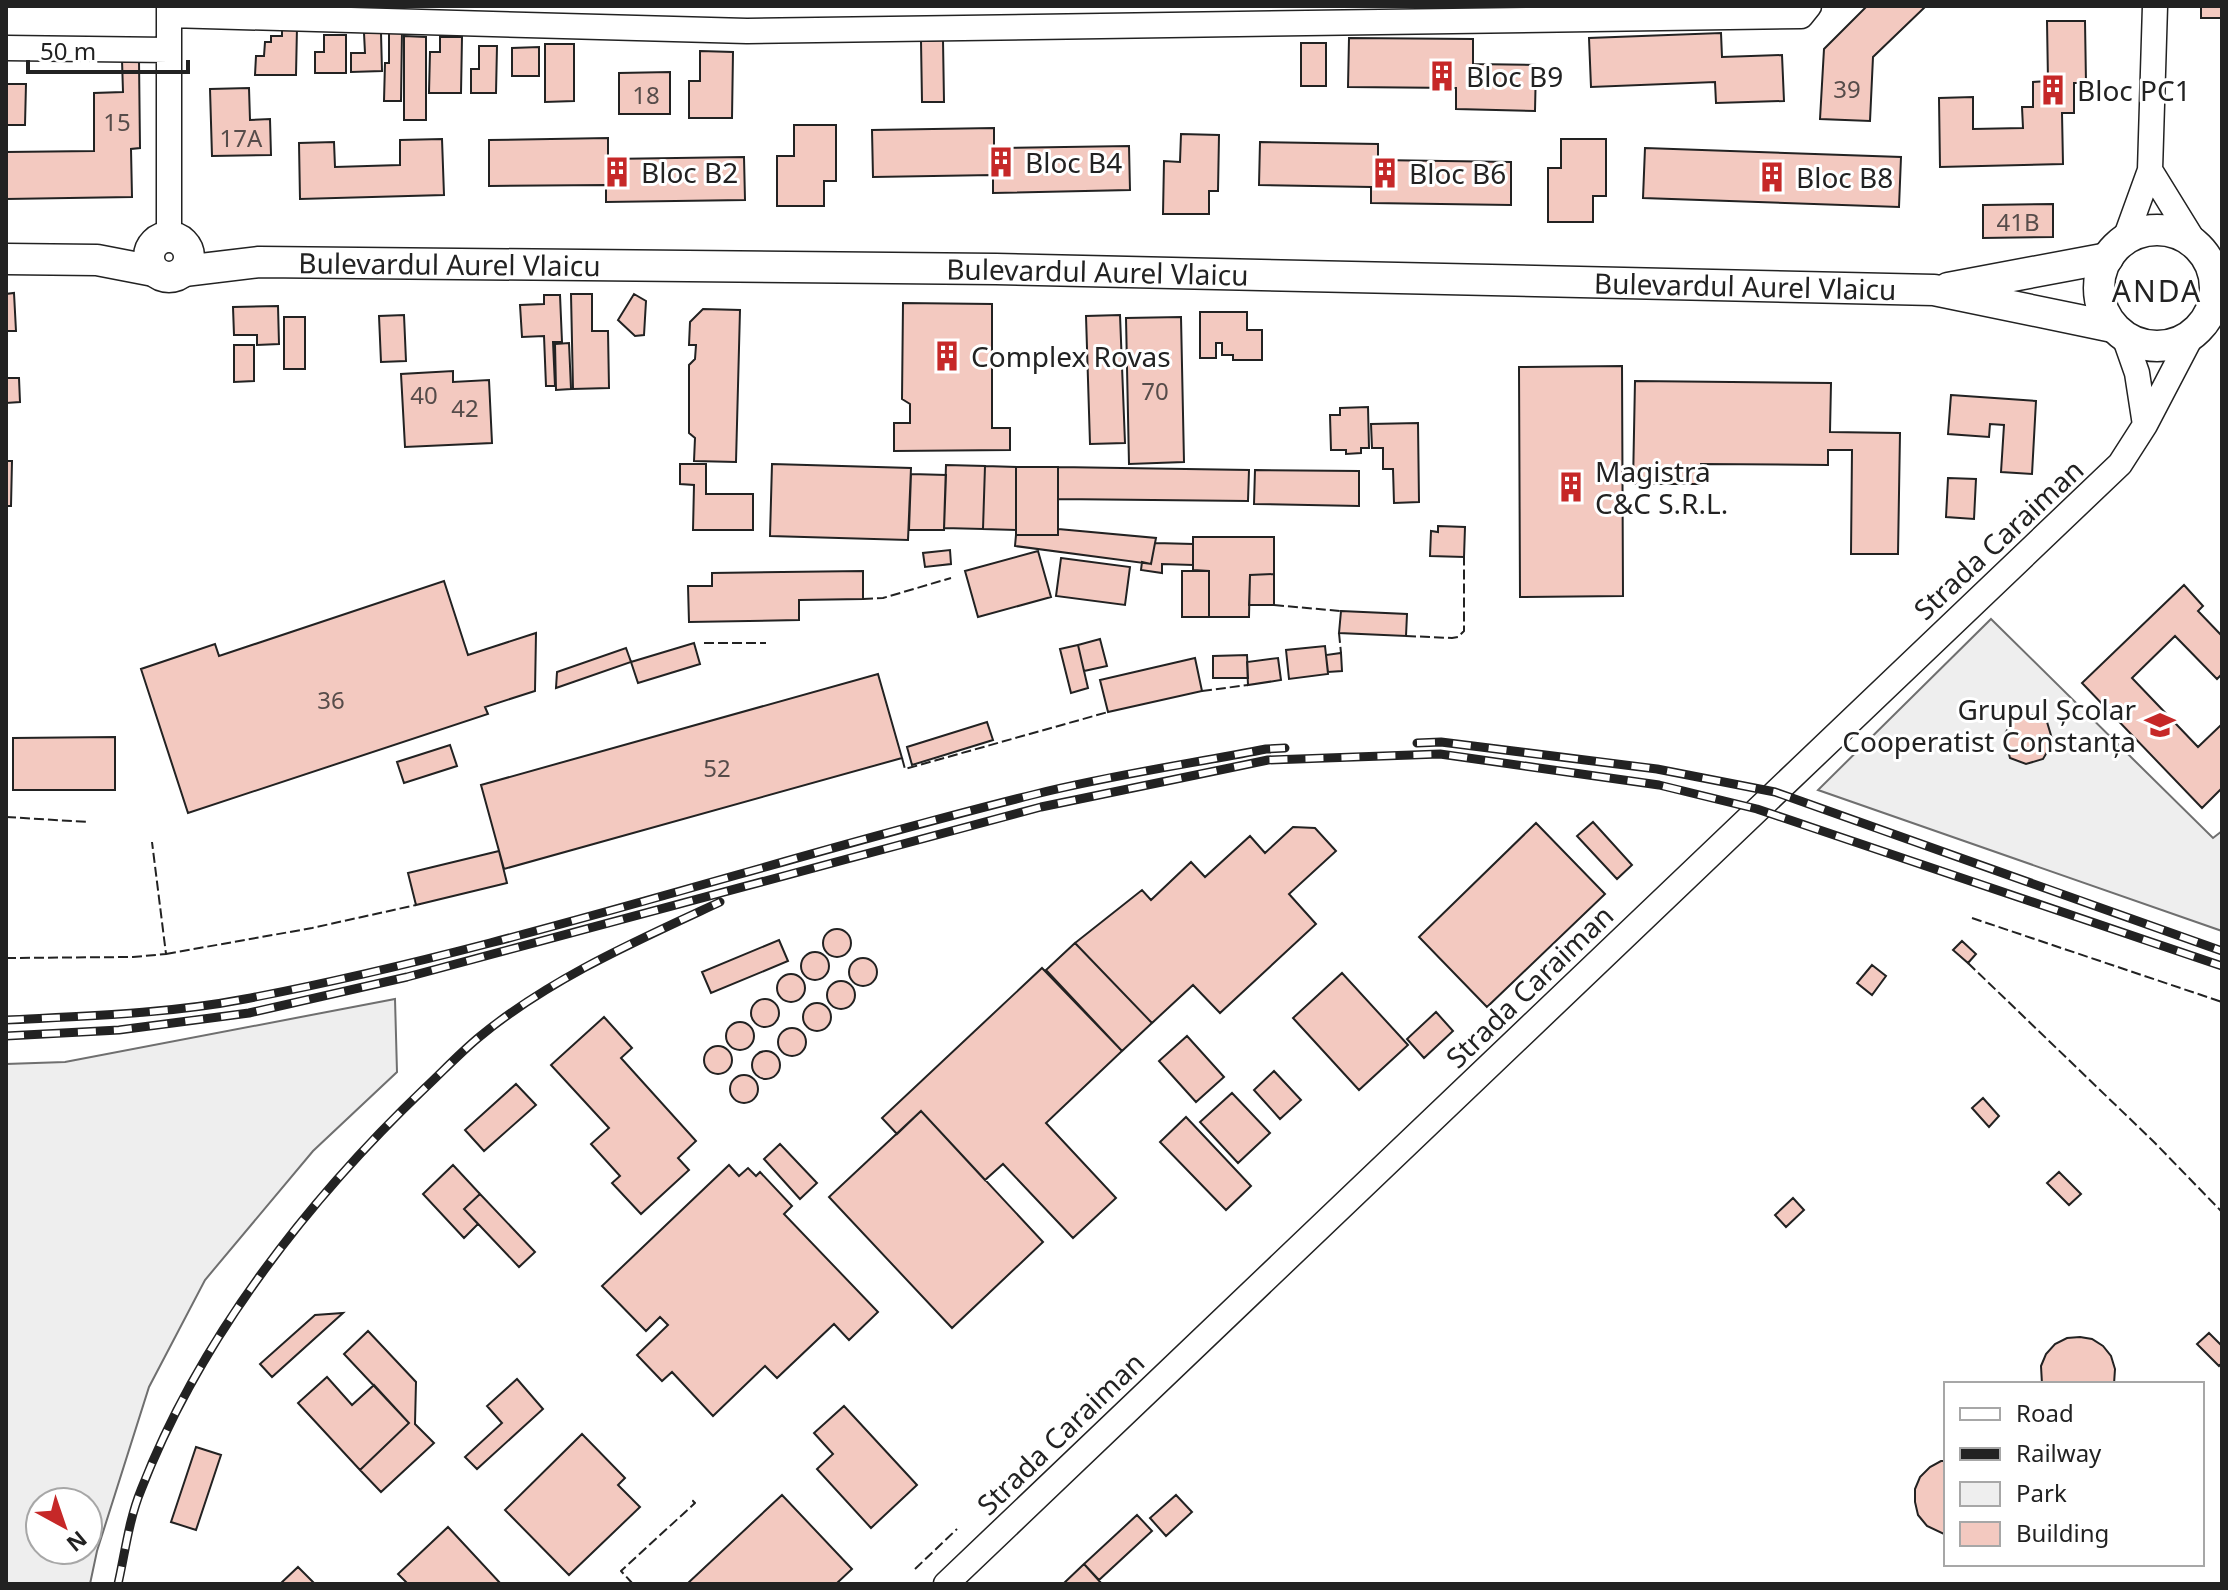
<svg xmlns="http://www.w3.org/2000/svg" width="2228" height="1590" viewBox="0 0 2228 1590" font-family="'Noto Sans',sans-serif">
  <rect width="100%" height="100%" fill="#fff"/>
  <path fill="#eee" stroke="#6f6f6f" stroke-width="2" fill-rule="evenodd" d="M1991,619l222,219 9,-7v100l-404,-141z
    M395,999l2,73 -84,79 -108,129 -56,107 -52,164 -7,33h-84v-520l59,-2zM40,1502h48v48h-48z"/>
  <path fill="#f3c9c0" stroke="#222" stroke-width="2" d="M1867,6h59l-53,51 -3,64 -50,-2 4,-70z
    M2201,6h21v12h-21z
    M2047,21h38l1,62h-12v30h-12l1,51 -123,3 -1,-69 34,-1v32l50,-1 -1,-21h11v-25l15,-1z
    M282,26l15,1 -1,48h-41l1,-19h8l1,-14h6v-6h11z
    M389,31h13l-1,70h-17l1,-38h4z
    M364,33h17l1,38 -31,1v-19h14z
    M1721,33l1,24 60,-2 2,46 -68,2 -1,-21 -124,5 -2,-49z
    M324,35h22v38h-31v-21h9z
    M404,36l22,1v83h-22z
    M440,37h22l-1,56h-32l1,-41h10z
    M1349,38l124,1v25l63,1 -1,46 -79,-2v-21l-108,-1z
    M943,40l1,62h-22l-1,-61z
    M1301,43h25v43h-25z
    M545,44h29v57l-29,1z
    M479,46h18l-1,47h-25v-24h8z
    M539,47v29h-27v-28z
    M700,51l33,1 -1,66h-43v-37h11z
    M122,60h17l1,88 -9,1 1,48 -126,2v-47l88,-1v-58l29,-1z
    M670,72v42h-51v-41z
    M6,84h20l-1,41h-19z
    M249,88l1,32 20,-1 1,36 -59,1 -2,-67z
    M794,125h42v56h-12v25h-47v-50h17z
    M994,128v20l135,-2 1,44 -137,3v-18l-120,2 -1,-47z
    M1181,134l38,1 -1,56h-9v23h-46l1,-53 16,1z
    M608,138v21l136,-2 1,43 -139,2v-17l-117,1v-46z
    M442,139l2,56 -144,4 -1,-56 35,-1 1,25 65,-2v-25z
    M1561,139h45v57h-13v26h-45v-54h13z
    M1260,142l118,2v16l133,2v43l-140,-2v-16l-112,-2z
    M1645,148l256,9 -2,50 -256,-9z
    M2053,204v33l-70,1v-33z
    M14,293l2,38h-10v-37z
    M571,294h21v37h16l1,57 -36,1z
    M634,294l12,7 -2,34 -9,1 -17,-16z
    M544,295h16l2,47h-9l2,44h-9l-2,-50 -22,1 -2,-32 24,-1z
    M903,303l89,1v124h18v22l-116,1v-28h16v-19l-8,-5z
    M278,306l1,38 -22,1v-10h-23l-1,-28z
    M703,309l37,1 -4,152 -42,-1 1,-23 -6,-5v-68l6,-6 1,-14h-7l1,-23z
    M1200,312h47v18h15v30h-29v-5h-11v-12h-6v15h-16z
    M404,315l2,46 -25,1 -2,-46z
    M1120,315l5,128 -35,1 -4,-128z
    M284,317h21v52h-21z
    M1181,317l3,145 -55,2 -3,-146z
    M569,343l2,46 -15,1 -1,-46z
    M234,345h20v36l-20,1z
    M1622,366l1,230 -103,1 -1,-230z
    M453,371v11l36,-2 3,63 -87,4 -4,-73z
    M6,378h13l1,24 -14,1z
    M1635,381l196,2 -1,49 70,1 -2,121h-47l1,-104h-24v15l-127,-1v20h-68z
    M1951,395l85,6 -4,73 -31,-2 3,-47 -14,-1 -1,13 -41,-3z
    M1368,407l1,41h-8v5l-15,1v-4h-15l-1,-35h10v-7z
    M1418,423l1,79 -25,1 -1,-34h-10v-21h-11l-1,-24z
    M6,461h6l-1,45h-5z
    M680,464h26v30h47v36h-60l1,-45 -14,-1z
    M772,464l139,4 -3,72 -138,-4z
    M946,465l39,1 -2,63 -39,-1z
    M985,466l31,1v63l-33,-1z
    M1016,467h42v68h-42z
    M1058,467l191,3 -1,31 -190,-2z
    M1255,470l104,1v35l-105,-2z
    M911,474l35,1 -2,55h-35z
    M1948,478l28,1 -2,40 -28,-2z
    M1438,526l27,1 -1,30 -34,-1 1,-25 7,1z
    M1058,529l98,9 -5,26 -136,-18 1,-11h42z
    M1193,537h81v37l-24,1 -1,42h-40v-46l-16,-1z
    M1155,543l38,1v21l-31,-1v9l-21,-3 1,-8 9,2z
    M950,550l1,14 -26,3 -2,-14z
    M1038,551l13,46 -73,20 -13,-46z
    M1061,558l69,9 -5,38 -69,-9z
    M863,571v28l-64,1v20l-110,2 -1,-36h24v-13z
    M1182,571h27v46h-27z
    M1274,574v31h-25l1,-30z
    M444,581l24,74 68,-22 -1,58 -50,16 3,7 -300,99 -47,-144 74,-25 4,12z
    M2184,585l19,21 -5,5 24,25v38l-5,5 -42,-43 -43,42 66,69 24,-23v64l-20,20 -120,-125z
    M1341,611l66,3 -1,22 -67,-3z
    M1100,639l7,27 -23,5 -6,-26z
    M694,643l6,21 -62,19 -7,-21z
    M1078,645l10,43 -17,5 -11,-44z
    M1325,646l3,28 -39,5 -3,-29z
    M626,648l5,14 -75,26 1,-16z
    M1341,653l1,18 -14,1 -2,-17z
    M1247,655l1,23h-35v-22z
    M1195,658l7,33 -94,21 -8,-32z
    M1278,658l3,22 -33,5 -1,-23z
    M878,674l24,84 -398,111 -23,-84z
    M2031,715l16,7 6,20 -10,17 -17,5 -16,-6 -6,-23 9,-14z
    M987,722l6,18 -81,25 -5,-18z
    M115,737v53h-102v-52z
    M450,745l7,21 -53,17 -7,-21z
    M1593,822l39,43 -15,14 -40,-43z
    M1536,823l69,71 -118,113 -68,-70z
    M1293,827l22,1 21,23 -47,43 27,30 -96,89 -27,-28 -41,38 -77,-80 67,-53 9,10 40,-38 14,15 45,-41 15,17z
    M499,851l8,32 -91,22 -8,-32z
    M823 943a14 14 0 1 1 28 0a14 14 0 1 1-28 0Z
    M779,940l9,21 -77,32 -9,-21z
    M1962,941l14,13 -8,9 -15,-13z
    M1075,943l77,80 -30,28 -76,-81z
    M801 966a14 14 0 1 1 28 0a14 14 0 1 1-28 0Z
    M849 972a14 14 0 1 1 28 0a14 14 0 1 1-28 0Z
    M1872,965l14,11 -14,19 -15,-12z
    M1042,968l80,83 -76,72 70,75 -43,40 -70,-74 -18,16 -64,-69 -24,23 -15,-16z
    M1342,973l66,72 -49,45 -66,-72z
    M777 988a14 14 0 1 1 28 0a14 14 0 1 1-28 0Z
    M827 995a14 14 0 1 1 28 0a14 14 0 1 1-28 0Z
    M751 1013a14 14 0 1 1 28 0a14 14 0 1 1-28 0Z
    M803 1017a14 14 0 1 1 28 0a14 14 0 1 1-28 0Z
    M1436,1012l17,19 -29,27 -17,-19z
    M604,1017l28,31 -11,10 75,83 -18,17 11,12 -48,44 -29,-31 8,-7 -29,-32 18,-16 -58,-63z
    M726 1036a14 14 0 1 1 28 0a14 14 0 1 1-28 0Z
    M778 1042a14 14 0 1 1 28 0a14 14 0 1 1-28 0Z
    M1187,1036l37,41 -28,25 -37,-41z
    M704 1060a14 14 0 1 1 28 0a14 14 0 1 1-28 0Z
    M752 1065a14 14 0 1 1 28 0a14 14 0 1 1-28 0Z
    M1274,1071l27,29 -21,19 -26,-29z
    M730 1089a14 14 0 1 1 28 0a14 14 0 1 1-28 0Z
    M516,1084l20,21 -52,46 -19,-21z
    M1232,1093l38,40 -32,30 -38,-41z
    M1983,1098l16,18 -10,11 -17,-19z
    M921,1111l122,131 -91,86 -123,-131z
    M1186,1117l65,69 -25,24 -66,-68z
    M780,1144l37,39 -17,16 -36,-40z
    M453,1165l27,29 -16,15 14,15 -14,14 -41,-44z
    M729,1165l10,11 9,-8 8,8 4,-4 32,34 -8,8 94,98 -29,28 -15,-16 -57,54 -12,-12 -52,50 -41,-44 -10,9 -25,-26 31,-30 -8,-8 -14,14 -44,-45z
    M2059,1172l22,22 -12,11 -22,-22z
    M480,1194l55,58 -16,15 -55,-58z
    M1793,1198l11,12 -18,17 -11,-12z
    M343,1313l-71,64 -12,-13 55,-49z
    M368,1331l48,51 -1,42 19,19 -53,49 -21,-22 49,-47 -65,-69z
    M2209,1333l13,13v17l-3,3 -22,-22z
    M2080,1337l12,2 11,7 8,10 4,13 -1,15h-72l-1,-18 5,-12 9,-10 12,-6z
    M327,1377l25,28 22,-20 35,38 -49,47 -62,-67z
    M517,1379l26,30 -66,60 -12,-12 37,-34 -15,-17z
    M844,1406l73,79 -46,43 -54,-59 16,-15 -19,-21z
    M582,1434l43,44 -7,7 22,22 -71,68 -64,-65z
    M196,1447l25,8 -25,75 -25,-8z
    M1941,1461h5v74l-19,-9 -9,-11 -3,-13v-13l5,-12 10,-10z
    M782,1495l70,74 -16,15h-149z
    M1176,1495l16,17 -26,24 -16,-18z
    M1137,1515l15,16 -53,49 -15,-16z
    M448,1527l53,57h-93l-10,-10z
    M1084,1564l18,20h-39z
    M298,1567l17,17h-35z"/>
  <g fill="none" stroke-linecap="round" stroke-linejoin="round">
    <g stroke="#222" stroke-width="27">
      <path id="minor" d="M169,6v231
        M169,15l578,16 1054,-15 8,-10
        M6,48l162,2
        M2150,170l45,73
        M2125,239l25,-69 5,-164
        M2124,336l13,37 8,52
        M946,1584l1174,-1120 25,-39 46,-88"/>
    </g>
    <g stroke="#222" stroke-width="33">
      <g id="major">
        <circle cx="2157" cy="288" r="58"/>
        <circle cx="169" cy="257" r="20"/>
        <path d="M6,259l91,1 57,11"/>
        <path id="s1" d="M184,271l75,-9 737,7 938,21 179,37"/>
        <path d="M1948,288l160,-30"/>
      </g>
    </g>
    <use href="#minor" stroke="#fff" stroke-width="24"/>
    <use href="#major" stroke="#fff" stroke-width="30"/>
    <g stroke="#222" stroke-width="9">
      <path id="rail" d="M1417,743l24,-1 216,27 118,23 447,159
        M6,1020c79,-4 161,-6 239,-21 268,-51 527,-140 791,-205 76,-19 153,-30 230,-45l19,-1
        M6,1036l113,-6 130,-17 158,-36 634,-170 227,-47 172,-6 219,31 98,24 465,157
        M118,1584c7,-31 11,-65 23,-94 59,-152 167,-290 284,-402 17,-16 34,-34 53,-50 71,-59 158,-97 242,-136"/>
    </g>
    <use href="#rail" stroke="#fff" stroke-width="6" stroke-dasharray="18" stroke-linecap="butt"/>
    <path stroke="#222" stroke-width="2" stroke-dasharray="10 4" stroke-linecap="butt" d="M863,599l20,-1 68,-20
      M1274,605l67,6
      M1339,633l2,20
      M1406,636l46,2 6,-1 6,-6v-74
      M704,643h62
      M1202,691l46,-6
      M902,758l3,11 203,-57
      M6,817l82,5
      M1972,918l250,84
      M166,954l146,-26 104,-23
      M6,958l127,-1 33,-3 -14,-112
      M1968,963l186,179 68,70
      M915,1569l42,-40
      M633,1584l-12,-13 74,-68 -2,-2 3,-3"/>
  </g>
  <defs>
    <g id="building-bare" transform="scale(2.4)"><path d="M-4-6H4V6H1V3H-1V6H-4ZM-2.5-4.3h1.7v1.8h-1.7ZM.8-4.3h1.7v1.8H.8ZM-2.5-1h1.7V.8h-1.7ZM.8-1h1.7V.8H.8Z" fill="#c62828" stroke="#fff" stroke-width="2.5" paint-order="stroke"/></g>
    <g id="school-bare" transform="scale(2.4)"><path d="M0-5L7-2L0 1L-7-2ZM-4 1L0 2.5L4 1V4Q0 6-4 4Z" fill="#c62828" stroke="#fff" stroke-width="2.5" paint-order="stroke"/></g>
  </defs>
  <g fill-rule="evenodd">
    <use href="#building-bare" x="1442" y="76"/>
    <use href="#building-bare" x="2053" y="90"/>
    <use href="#building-bare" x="1001" y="162"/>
    <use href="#building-bare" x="617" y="172"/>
    <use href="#building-bare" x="1385" y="173"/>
    <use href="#building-bare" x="1772" y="177"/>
    <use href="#building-bare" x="947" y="356"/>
    <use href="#building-bare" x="1571" y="487"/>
    <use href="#school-bare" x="2160" y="725"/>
  </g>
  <g text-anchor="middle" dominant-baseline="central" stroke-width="6" stroke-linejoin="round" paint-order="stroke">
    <g font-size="24" fill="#564c4a">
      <text x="1847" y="88">39</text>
      <text x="646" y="94">18</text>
      <text x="117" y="121">15</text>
      <text x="241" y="137">17A</text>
      <text x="2018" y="221">41B</text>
      <text x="1155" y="390">70</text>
      <text x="424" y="394">40</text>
      <text x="465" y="407">42</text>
      <text x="331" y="699">36</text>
      <text x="717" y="767">52</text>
    </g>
    <g font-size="28" fill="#222" stroke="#fff" text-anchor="start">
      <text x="1466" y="76">Bloc B9</text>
      <text x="2077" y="90">Bloc PC1</text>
      <text x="1025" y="162">Bloc B4</text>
      <text x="641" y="172">Bloc B2</text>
      <text x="1409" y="173">Bloc B6</text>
      <text x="1796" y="177">Bloc B8</text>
      <text x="971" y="356">Complex Rovas</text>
      <text x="1595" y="471">Magistra<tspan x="1595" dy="32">C&amp;C S.R.L.</tspan></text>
      <text x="2136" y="709" text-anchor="end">Grupul Școlar<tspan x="2136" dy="32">Cooperatist Constanța</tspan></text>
    </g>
    <g font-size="28" fill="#222" stroke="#fff">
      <text stroke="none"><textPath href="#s1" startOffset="266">Bulevardul Aurel Vlaicu</textPath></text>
      <text stroke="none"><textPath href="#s1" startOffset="914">Bulevardul Aurel Vlaicu</textPath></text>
      <text stroke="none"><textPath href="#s1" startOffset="1562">Bulevardul Aurel Vlaicu</textPath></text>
      <text transform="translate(1998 539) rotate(-43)">Strada Caraiman</text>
      <text transform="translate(1529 986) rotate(-44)">Strada Caraiman</text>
      <text transform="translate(1060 1433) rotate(-44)">Strada Caraiman</text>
    </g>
    <g font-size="30" letter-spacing="2" fill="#222" stroke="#fff">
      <text x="2157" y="290">ANDA</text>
    </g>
  </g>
  <rect width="2228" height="1590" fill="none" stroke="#222222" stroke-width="16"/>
  <rect x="1944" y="1382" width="260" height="184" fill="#ffffff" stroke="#a7a7a7" stroke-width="2"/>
  <rect x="1960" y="1408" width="40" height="12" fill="#ffffff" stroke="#a7a7a7" stroke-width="2"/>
  <text x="2016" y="1422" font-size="24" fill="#222222">Road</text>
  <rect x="1960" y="1448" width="40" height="12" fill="#222222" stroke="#a7a7a7" stroke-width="2"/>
  <text x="2016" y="1462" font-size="24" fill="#222222">Railway</text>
  <rect x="1960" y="1482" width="40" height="24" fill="#eeeeee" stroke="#a7a7a7" stroke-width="2"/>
  <text x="2016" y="1502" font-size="24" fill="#222222">Park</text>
  <rect x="1960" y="1522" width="40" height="24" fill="#f3c9c0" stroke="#a7a7a7" stroke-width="2"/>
  <text x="2016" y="1542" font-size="24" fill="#222222">Building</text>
  <g transform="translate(64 1526) rotate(140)"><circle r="38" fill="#ffffff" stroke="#a7a7a7" stroke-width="2"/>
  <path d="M0-6L14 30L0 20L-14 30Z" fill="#c62828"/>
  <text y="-12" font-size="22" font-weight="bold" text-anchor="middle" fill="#222222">N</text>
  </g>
  <path d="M28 60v12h160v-12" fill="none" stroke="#222222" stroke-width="4"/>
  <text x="40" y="60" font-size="24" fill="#222222" stroke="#ffffff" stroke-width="6" paint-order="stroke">50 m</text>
</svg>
